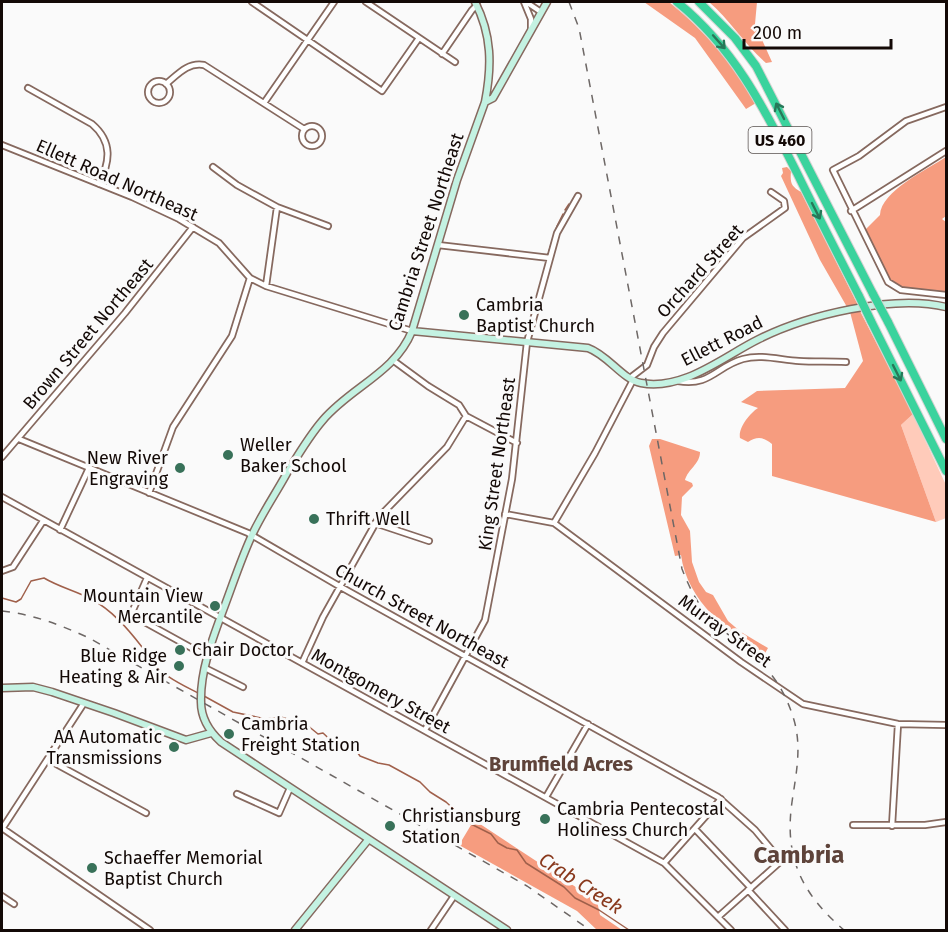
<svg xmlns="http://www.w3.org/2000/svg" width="948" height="932" viewBox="0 0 948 932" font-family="'Fira Sans',sans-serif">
  <rect width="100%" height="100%" fill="#fafafa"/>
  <path fill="#ffcbba" d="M913,414l33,71v33l-10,4 -35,-97z"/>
  <path fill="#f69c7f" d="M644,2h25c37,30 63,61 87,101l-10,6 -51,-71z
    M709,2h48l-2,22 17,38 -6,1c-21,-18 -36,-43 -57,-61z
    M946,157v59l-4,3 4,3v71l-48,-6 -10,-7 -24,-49 16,-16c1,-24 48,-46 66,-58z
    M787,167l4,4c-1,12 0,15 10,21l57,113 -11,2 -27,-47 -39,-84 2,-3 -1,-5z
    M860,311l53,103 -12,11 35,97 -164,-46v-32c-8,-7 -15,-8 -24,-2l-8,-4c-2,-10 10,-25 18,-30l-17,-6 16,-11 88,-3 18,-27 -13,-49z
    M652,439h8l40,13c0,12 -12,17 -15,28l7,3 1,3 -11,11 -1,18 9,16 2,31 7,20 7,10 7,3 15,26 13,11 27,16 -5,9c-34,-24 -76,-56 -82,-102l-6,1 -26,-110z
    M474,820l123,81 3,14 22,15h-25l-20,-19 -118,-66z"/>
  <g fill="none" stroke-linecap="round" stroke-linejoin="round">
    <path stroke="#a0604b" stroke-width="1.5" d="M565,210l4,-6
      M549,251l8,-25 6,-12
      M2,598l14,4 5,-3 10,-18 13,-3c15,9 32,13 47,21 21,11 37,30 51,48
      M150,657c9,18 33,28 50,37
      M204,696l29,16 33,7 15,-2 26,8 11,9 5,-1 16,15 16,1 5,7 18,7 11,2 31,17 10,10 16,10 23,21 22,11 7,9 9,5 10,2 9,13 38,24 11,11 24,12 30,20"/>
    <g stroke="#86695f" stroke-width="8">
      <path id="street" d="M252,2l130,89 37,-53
        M366,2l89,60
        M524,2l7,17v11
        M526,2l15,10
        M442,54l30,-44 5,-5
        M148 92a11 11 0 1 1 22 0a11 11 0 1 1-22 0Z
        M166,84c12,-10 22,-22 38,-19l100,64
        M28,88l64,36c21,18 18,38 7,60
        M264,103l70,-101
        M946,107l-40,14 -47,35 -26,14 55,112 13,8 45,5
        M302 136a10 10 0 1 1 20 0a10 10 0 1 1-20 0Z
        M2,145l130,52 47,22 40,24 31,35 16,8 146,45
        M213,167l24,18 40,22 51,19
        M851,211l95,-60
        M438,245l112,13
        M266,286l11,-79
        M394,361l34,25 31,19 7,11 51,27
        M630,378l17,-13 7,-18 9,-14 80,-95 42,-30 -1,-7 -13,-9
        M678,381c32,6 39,-15 65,-22 18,-5 38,1 56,2 16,1 31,0 47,1
        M19,439l229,94 91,53 379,211 37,33 26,31 -63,56
        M2,457l123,-144 68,-86
        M149,493l24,-66 59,-91 18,-58
        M2,497l662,366 67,67
        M505,514l49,9 187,139 62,42 95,20 48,1
        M375,523l54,18
        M554,523l41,-70 38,-73
        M60,530l29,-62
        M2,571l11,-4 30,-46
        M147,578l-14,32 -1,5 76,42
        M302,663l21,-46 56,-100 68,-70 19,-31
        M205,668l38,19
        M425,730l60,-110 27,-141 15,-137 30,-109 21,-37
        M49,760l97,53
        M237,794l42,19 11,-25
        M546,797l42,-73
        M853,825h72l21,-3
        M892,826l6,-102
        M2,828l148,102
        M2,829l82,-126
        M695,829l56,59
        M664,863l57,-64
        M748,890l37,40
        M2,896l12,8
        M431,930l23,-34"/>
    </g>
    <g stroke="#86695f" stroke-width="9">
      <path id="secondary" d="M475,2c17,33 17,64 10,100l-28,78 -45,151c-17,42 -61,56 -89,89 -14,16 -25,35 -36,53 -11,20 -24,39 -34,60 -11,23 -19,48 -28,72 -11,30 -25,64 -24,97 0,16 8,29 20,40l286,188
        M485,102l8,-4 54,-96
        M412,331l176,17c20,7 35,32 53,35 43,8 83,-27 118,-44 48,-24 135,-45 187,-32
        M2,688l31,-1 19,5 62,21 72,27 25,-7
        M295,930l73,-90"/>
    </g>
    <g stroke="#d5d3d2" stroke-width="10">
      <path id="highway" d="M677,2c58,47 87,106 120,171 20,41 41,82 62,123
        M699,2l36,36 21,28 117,228
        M871,321l75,150
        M888,322l58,117"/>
    </g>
    <use href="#street" stroke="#fff" stroke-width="4.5"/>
    <use href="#secondary" stroke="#c4f2e2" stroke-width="6"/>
    <use href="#highway" stroke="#3ad39d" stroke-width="8"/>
    <path stroke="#6d6765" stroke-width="1.5" stroke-dasharray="8 8" stroke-linecap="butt" d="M569,2l10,26 103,541c6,15 13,31 24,44 37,41 70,47 88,107 8,28 2,54 -2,82 -8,56 10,92 52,128
      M2,611c30,3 59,14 87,27l438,248 63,44"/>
    <g stroke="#d5d3d2" stroke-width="10" stroke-linecap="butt">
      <path id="highway-bridge" d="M873,294l15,28
        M859,296l12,25"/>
    </g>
    <use href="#highway-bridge" stroke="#3ad39d" stroke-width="8"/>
  </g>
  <defs><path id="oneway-shaft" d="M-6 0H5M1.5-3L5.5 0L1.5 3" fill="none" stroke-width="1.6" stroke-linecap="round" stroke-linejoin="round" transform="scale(1.5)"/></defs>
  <g stroke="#287859">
    <use href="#oneway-shaft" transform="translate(719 42) rotate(48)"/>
    <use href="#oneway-shaft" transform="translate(780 111) rotate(-117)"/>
    <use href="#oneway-shaft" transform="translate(816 211) rotate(63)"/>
    <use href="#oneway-shaft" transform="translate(897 373) rotate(63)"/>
  </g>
  <g fill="#387159" stroke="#fafafa" stroke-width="2">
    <circle cx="464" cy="315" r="6"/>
    <circle cx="228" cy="455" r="6"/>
    <circle cx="180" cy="468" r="6"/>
    <circle cx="314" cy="519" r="6"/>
    <circle cx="215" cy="606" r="6"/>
    <circle cx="180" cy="650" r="6"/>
    <circle cx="179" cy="666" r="6"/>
    <circle cx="229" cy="734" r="6"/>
    <circle cx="174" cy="747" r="6"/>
    <circle cx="545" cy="819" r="6"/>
    <circle cx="390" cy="826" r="6"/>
    <circle cx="92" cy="868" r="6"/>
  </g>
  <g text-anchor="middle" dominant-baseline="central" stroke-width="6" stroke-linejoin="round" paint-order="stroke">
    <rect fill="#fafafa" stroke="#58514f" stroke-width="1.5" x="748.5" y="127" width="63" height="26" rx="4.5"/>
    <g font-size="16" font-weight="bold" fill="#130906">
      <text x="780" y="140">US 460</text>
    </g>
    <g font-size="18" fill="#130906" stroke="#fafafa">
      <text transform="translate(117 180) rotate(24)">Ellett Road Northeast</text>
      <text transform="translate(426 232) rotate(-72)">Cambria Street Northeast</text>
      <text transform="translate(700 271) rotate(-48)">Orchard Street</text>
      <text transform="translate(88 334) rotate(-50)">Brown Street Northeast</text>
      <text transform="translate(722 341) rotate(-27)">Ellett Road</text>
      <text transform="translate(497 464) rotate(-82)">King Street Northeast</text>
      <text transform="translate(422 616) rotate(29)">Church Street Northeast</text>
      <text transform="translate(725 631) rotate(36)">Murray Street</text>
      <text transform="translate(381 691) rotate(29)">Montgomery Street</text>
    </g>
    <g font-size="18" fill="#130906" stroke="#fafafa" text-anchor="start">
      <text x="476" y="305">Cambria<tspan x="476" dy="21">Baptist Church</tspan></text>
      <text x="240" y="445">Weller<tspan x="240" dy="21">Baker School</tspan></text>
      <text x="168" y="458" text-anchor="end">New River<tspan x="168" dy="21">Engraving</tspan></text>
      <text x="326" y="519">Thrift Well</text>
      <text x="203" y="596" text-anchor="end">Mountain View<tspan x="203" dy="21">Mercantile</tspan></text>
      <text x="192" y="650">Chair Doctor</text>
      <text x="167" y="656" text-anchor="end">Blue Ridge<tspan x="167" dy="21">Heating &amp; Air</tspan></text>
      <text x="241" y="724">Cambria<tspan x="241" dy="21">Freight Station</tspan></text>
      <text x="162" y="737" text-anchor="end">AA Automatic<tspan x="162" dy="21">Transmissions</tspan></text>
      <text x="557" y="809">Cambria Pentecostal<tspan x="557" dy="21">Holiness Church</tspan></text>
      <text x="402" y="816">Christiansburg<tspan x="402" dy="21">Station</tspan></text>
      <text x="104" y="858">Schaeffer Memorial<tspan x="104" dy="21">Baptist Church</tspan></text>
    </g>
    <g font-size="20" font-weight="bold" fill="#5e433a" stroke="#fafafa">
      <text x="561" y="764">Brumfield Acres</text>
    </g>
    <g font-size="20" font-style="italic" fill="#89391d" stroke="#fafafa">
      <text transform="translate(581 883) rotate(33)">Crab Creek</text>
    </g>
    <g font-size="24" font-weight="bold" fill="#5e433a" stroke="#fafafa">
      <text x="799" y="855">Cambria</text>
    </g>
  </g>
  <rect width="948" height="932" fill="none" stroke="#130906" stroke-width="6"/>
  <path d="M744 39v9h147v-9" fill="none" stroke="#130906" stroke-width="3"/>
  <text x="753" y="39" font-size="18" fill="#130906" stroke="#fafafa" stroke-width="4.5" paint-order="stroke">200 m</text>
</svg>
